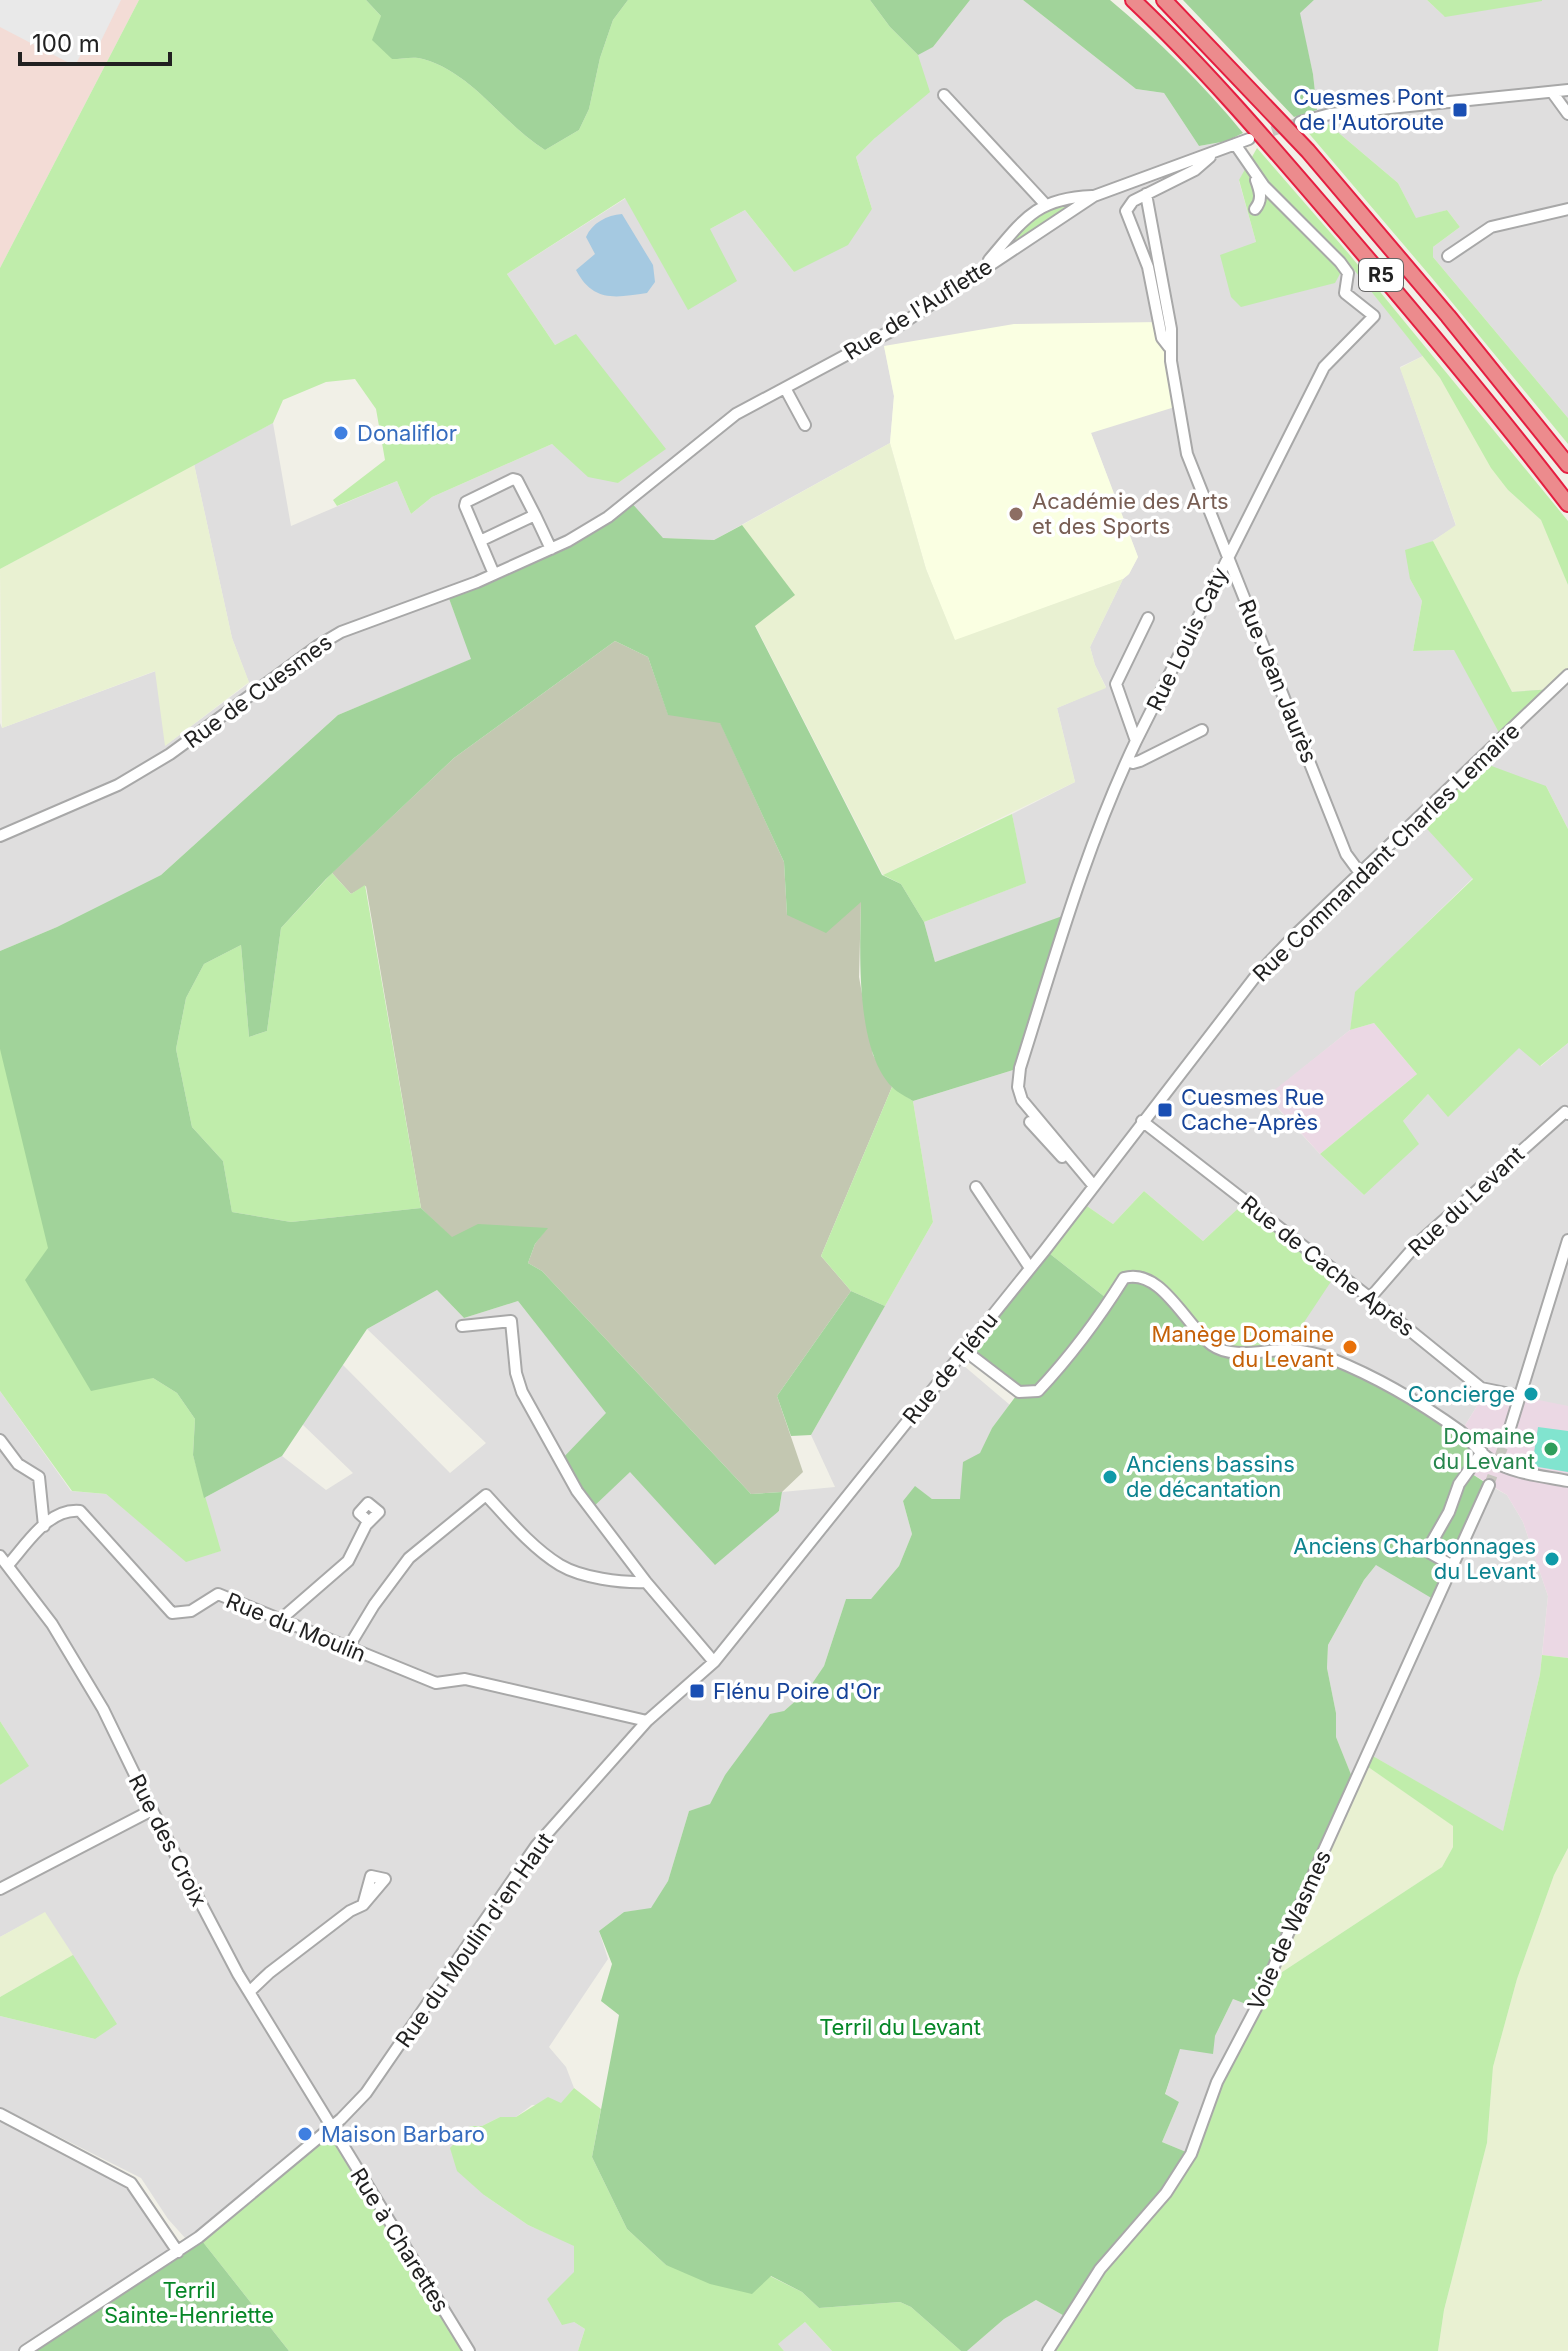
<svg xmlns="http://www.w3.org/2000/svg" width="1568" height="2351" viewBox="0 0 1568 2351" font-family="Inter,sans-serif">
  <rect width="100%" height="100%" fill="#f1f0e7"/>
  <path fill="#dfdede" d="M970,0h53l113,89 28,4 35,53 28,-5 21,27 -9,13 17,61 91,18 76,96 -23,11 56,159 -25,16 -21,37 12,22 -9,50 41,-1 114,25v154l-22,-43 -73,92 -117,114 -6,38 -83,67 53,57 44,41 39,-74 25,-27 20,22 71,-69 22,19 27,-23v363l-88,-5 -19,31 -176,-81 -41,-148 -41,38 -59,-50 -31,33 -29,-20 -127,156 53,45 -18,23 -32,71h-28l-17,-12 -12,14 9,33 -13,32 -28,33h-25l-22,67 -17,25 -23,20 -59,64 -15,30 -21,6 -21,70 -17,28 -27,3 -25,19 9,28 -59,88 17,20 8,21 -13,16 -29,1 -16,12h-16l-18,9 2,69 44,30 46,20 1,27 -17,19 16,31 11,7 -7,22h-109l-151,-218 -132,106 -18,-20 -27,-41 -141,-71v-91l95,23 -50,-126 -45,24v-152l28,-20 -28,-44v-330l71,100 35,3 80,67 34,-10 -16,-53 78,-42 44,34 27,-17 -51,-49 40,-60 108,109 36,-30 -119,-114 70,-39 27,28 54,-17 89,112 23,58 149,41 3,-20 53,-5 -24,-52 122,-213 -20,-121 107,-33 47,-153 -132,47 -11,-40 101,-39 -13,-69 63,-32 -18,-74 49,-21 -11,-22 -5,-18 33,-68 6,-5 9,-17 -47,-124 -207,-87 10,50 -4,47 -176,97 -51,-2 -55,-21 -161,76 25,66 -134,56 -177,160 -104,52 -57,24v-228l2,5 154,-57 10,74 83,-62 -17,-45 -38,-174 79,-41 18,103 106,-45 14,33 21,-17 120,-53 15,12 51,27 47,-34 -89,-114 -21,10 -48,-71 119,-76 84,31 35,-19 49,62 78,-63 -16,-52 19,-19 43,-84 15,-7z
    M1314,0h113l17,16 -3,-16h127v418l-135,-161v-10l27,-20 -13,-17 -31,9 -18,-36 -71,-60 -10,-13 -4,-36 -14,-61z
    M1489,1485l18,10 16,27 25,74 -8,78 -37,158 -137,-80 -14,25 -16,-40v-24l-9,-45 1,-23 36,-65 12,-15z
    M1233,1999l23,9 -65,146 -29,-12 17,-40 -14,-7 15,-47 35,-12z
    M0,2114l126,66 52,72 -153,99h-25z
    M1036,2300l32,18 -23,33h-78l37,-32z
    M805,2322l27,29h-48l-7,-7z"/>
  <path fill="#f3dcd6" d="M0,0h139l-139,268z"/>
  <path fill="#ebd8e4" d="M1374,1023l43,51 -97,80 -53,-58 83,-66z
    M1481,1388l87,18v252l-26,-3 6,-59 -25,-74 -16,-27 -38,-23 -8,-40 19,-31z"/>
  <path fill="#faffe2" d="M1161,322l8,25 9,59 -87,27 47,124 -9,17 -6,5 -168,62 -29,-72 -36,-126 4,-47 -10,-50 130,-22z"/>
  <path fill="#c3c7b1" d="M615,641l33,16 20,57 52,8 64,140 3,53 74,-14 -2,76 14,78 19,32 -71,169 30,35 -74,105 26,76 -21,20 -31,2 -209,-223 -14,-8 7,-19 12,-16 -95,10 -31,-30 -55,-322 -15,8 -19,-21 122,-115z"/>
  <path fill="#e9f1d2" d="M1423,356l17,22 68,112 33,30 13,27 14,38v87l-15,17 -41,3 -79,-151 23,-16 -56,-157z
    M890,443l36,126 29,71 168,-61 -33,68 5,18 11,23 -49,20 18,74 -192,93 -128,-250 -13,-100z
    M194,464l38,174 17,44 -84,64 -10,-75 -153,57 -2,-159z
    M1361,1762l93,64 -1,21 -11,20 -175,115z
    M1568,1848v503h-130l6,-41 43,-167 6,-76 24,-88 37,-104z
    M45,1912l28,43 -73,42v-60z"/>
  <path fill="#c0edab" d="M139,0h227l15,16 11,43c10,0 22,-3 31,0 50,14 79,64 122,91l34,-20 10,-21 11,-51 13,-38 15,-20h242l20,27 28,28 12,37 -55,46 -19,19 16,52 -24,36 -54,27 -49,-62 -35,19 27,52 -49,29 -63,-112 -118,76 48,71 21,-11 90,115 -48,34 -30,-6 -36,-33 -120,53 -21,17 -14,-33 -60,25 -4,-6 52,-40 -9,-51 -21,-30 -29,3 -43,18 -10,23 -273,146v-301z
    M1427,0h115v1l-97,16z
    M1327,123l71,60 18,35 31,-8 13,17 -27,20v10l135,161v26l-136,-166 -126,-148z
    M1257,148l92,106 219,267v64l-27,-65 -33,-30 -17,-22 -51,-90 -93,-117 -12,22 -94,24 -10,-10 -11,-42 36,-13 -17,-62z
    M1065,201l11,2 -72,44 44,-40z
    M1433,541l79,151 41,-3 -51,49 -48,-88 -41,1 9,-50 -12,-22 -5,-29z
    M1478,761l68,25 22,43v214l-28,23 -21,-18 -71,69 -20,-23 -25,27 16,23 -55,51 -44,-41 97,-80 -43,-51 -24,7 5,-38 118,-113 -55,-60z
    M1012,814l14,69 -102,39 -23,-38 -18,-9z
    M332,873l19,21 14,-9 56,323 -130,14 -59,-10 -9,-51 -31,-34 -16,-78 10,-51 18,-34 37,-19 8,92 18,-6 14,-103z
    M0,1048l153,330 24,15 18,26 -2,36 28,96 -35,11 -80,-68 -34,-3 -72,-100z
    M892,1087l21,14 20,121 -48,84 -34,-15 -30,-35z
    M1144,1191l59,50 42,-39 91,72 -51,77 -49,1 -126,-51 -65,-51 39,-46 29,20z
    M1542,1655l26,3v190l-14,27 -37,104 -24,88 -6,76 -43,167 -6,41h-393l33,-50 88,-108 35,-65 66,-146 175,-115 11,-20v-21l-92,-64 5,-10 137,79 37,-157z
    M0,1721l29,45 -29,19z
    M73,1955l44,69 -22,15 -95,-23v-19z
    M574,2088l27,21 -9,48 35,72 39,36 104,11 32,16 17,16 81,-6 11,5 50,44h-129l-27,-29 -27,22 6,7h-206l7,-22 -11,-7 -12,3 -15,-26 27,-27v-26l-46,-21 -44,-30 -27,-24 -7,-23 20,-22h12l18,-9h16l32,-20 13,6z
    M331,2128l139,223h-181l-90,-114z"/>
  <path fill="#a1d39a" d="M366,0h262l-15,20 -13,38 -11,51 -10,21 -34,20c-43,-27 -72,-77 -122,-91 -9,-3 -21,0 -31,0l-20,-19 9,-24z
    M870,0h100l-37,47 -15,8 -28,-28z
    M1023,0h87c48,40 93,84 133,133l-16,8 -28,5 -35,-53 -28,-4z
    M1183,0h131l-14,13 13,61 4,36 -23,7z
    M629,500l34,38 51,2 28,-15 53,70 -40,31 127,249 19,9 23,38 11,40 133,-48 -48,154 -107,33c-6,-4 -15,-8 -21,-14 -37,-38 -32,-135 -31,-185l-35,31 -39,-18 -3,-53 -64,-139 -52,-8 -20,-58 -33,-16 -161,117 -128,121 -45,49 -14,103 -18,6 -8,-92 -37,19 -18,34 -10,51 16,78 31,34 9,51 59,10 130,-14 31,29 26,-13 70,4 -13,16 -7,19 14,8 209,223 31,-2 -3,19 -64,54 -85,-93 -40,38 -30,-49 46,-48 -88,-112 -54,17 -27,-28 -70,39 -85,127 -78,42 -11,-43 2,-36 -18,-26 -24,-15 -62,13 -66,-111 23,-32 -48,-199v-98l57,-24 104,-52 177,-160 133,-56 -24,-66 121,-52z
    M1045,1250l65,51 14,-23 22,1 68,68 76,3 38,7 86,44 68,51 -13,20 20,13 -51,117 -62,-37 -12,15 -36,65 -1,23 9,45v24l16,40 -96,231 -23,-9 -18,37 -2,18 -33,-5 -15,45 14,8 -17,40 29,12 -123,164 -32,-18 -32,19 -37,32h-6l-50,-44 -11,-5 -81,6 -17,-16 -31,-16 -19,18 -42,-10 -44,-19 -39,-36 -35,-72 27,-142 -18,-14 11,-37 -13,-33 25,-19 27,-4 17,-27 21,-70 21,-7 15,-29 45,-61 14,-3 23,-20 17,-25 22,-67h25l28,-33 13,-32 -9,-33 12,-15 17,13h28l3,-37 17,-9 12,-25 27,-36 -55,-42z
    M851,1291l34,15 -74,129 -20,1 -14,-40z
    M199,2237l90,114h-264z"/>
  <path fill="#81e4cf" d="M1538,1427l30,4v41l-36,-6z"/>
  <path fill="#e9e9e9" d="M0,0h121l-21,43 -11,-5 -14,28 -75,-39z"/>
  <path fill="#a5c9e1" d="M622,214l31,51 2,17 -8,11c-33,5 -54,9 -71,-23l19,-16 -9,-17c6,-14 21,-22 36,-23z"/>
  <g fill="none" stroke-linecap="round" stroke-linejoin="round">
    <path stroke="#c7c7bf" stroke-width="10" stroke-dasharray="10 5" stroke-linecap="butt" d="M1258,136l42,-14
      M1489,1485l20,-54"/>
    <g stroke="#a8a8a8" stroke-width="14">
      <path id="minor" d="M1552,92l16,22
        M944,95l101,109
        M1300,122l30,-8 238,-24
        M1146,194l25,135v32l16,93 159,400 14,19
        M1255,209c8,-9 5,-18 1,-29
        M1448,256l43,-29 77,-18
        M989,260c34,-40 47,-62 103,-64
        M1169,347l-7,-9 -14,-71 -22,-56 7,-10 62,-31 15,-13
        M785,388l20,37
        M480,541l55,-26 16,34
        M494,574l-29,-68 1,-4 47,-23 4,1 18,35
        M1136,741l-20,-57 32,-66
        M1127,761l6,2 7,-2 62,-31
        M0,836l118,-51 52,-31 149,-109 22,-13 136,-50 91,-41 40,-24 128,-103 155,-83 203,-135 155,-57
        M1142,1121l228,177 111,90 39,8
        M1030,1122l32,35
        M1093,1185l-71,-85 -4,-13 2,-19c35,-111 66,-222 116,-327l188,-374 50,-51 -29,-23 3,-20 -8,-11 -76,-76 -29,-42
        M976,1187l54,81
        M1370,1298l46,-53 149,-133 3,2
        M462,1326l49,-5 5,52 6,19 55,99 69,91 68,80
        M964,1350l55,42 19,-1c32,-34 61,-73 86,-113 37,-11 62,48 88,67 21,15 54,4 78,5 13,1 30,4 42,9 45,18 89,44 128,72 11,9 20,23 31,29 23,14 52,16 77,21
        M1509,1431l59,-191
        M0,1440l18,24 21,13 5,49
        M0,1556l52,68 51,85 49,101 86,164 231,377
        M8,1565c19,-21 40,-57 72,-54l92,102 19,-2 27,-17 218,89 29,-4 182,42
        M1453,1566l-23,-13 -1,-6 20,-35 10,-28 23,-32
        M280,1620l68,-59 18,-36 13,-13 -11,-9 -9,10 10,9
        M348,1648l26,-43 35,-47 77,-63c22,24 46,53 74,70 22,13 61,18 86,17
        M0,1889l152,-79
        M249,1992l20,-19 81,-62 13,-6 22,-26 -14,-3 -8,29
        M0,2114l131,69 47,69
        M25,2351l174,-114 142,-118 25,-26 170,-247 111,-125 67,-59 331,-412 210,-273 40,-42 273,-260
        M1048,2351l52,-82 66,-76 25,-39 26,-72 39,-74 68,-158 165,-365"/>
    </g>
    <g stroke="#e51f41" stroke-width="18">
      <path id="highway" d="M1133,0c76,72 144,153 212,232 76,89 152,179 223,272
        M1164,0l144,151 140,165 120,149"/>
    </g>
    <use href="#minor" stroke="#fff" stroke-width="10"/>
    <use href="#highway" stroke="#ec8b8d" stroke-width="14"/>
  </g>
  <g fill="#1a4fb4" stroke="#fff" stroke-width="3">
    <rect x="1452" y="102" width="16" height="16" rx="4"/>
    <rect x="1157" y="1102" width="16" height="16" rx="4"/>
    <rect x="689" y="1683" width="16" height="16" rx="4"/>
  </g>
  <g fill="#3f7fe0" stroke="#fff" stroke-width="3">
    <circle cx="341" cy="433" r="8"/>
    <circle cx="305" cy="2134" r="8"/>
  </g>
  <circle fill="#8d6e63" stroke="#fff" stroke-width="3" cx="1016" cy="514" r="8"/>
  <circle fill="#e8710a" stroke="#fff" stroke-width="3" cx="1350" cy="1347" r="8"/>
  <g fill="#0f9aa8" stroke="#fff" stroke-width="3">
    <circle cx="1531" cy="1394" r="8"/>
    <circle cx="1110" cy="1477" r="8"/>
    <circle cx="1552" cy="1559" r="8"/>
  </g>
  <circle fill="#2e9e5b" stroke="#fff" stroke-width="3" cx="1551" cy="1449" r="8"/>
  <g text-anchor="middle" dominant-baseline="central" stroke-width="7" stroke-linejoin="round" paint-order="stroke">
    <rect fill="#fff" stroke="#646464" stroke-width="2" x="1359" y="259" width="44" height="32" rx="6"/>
    <g font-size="20" font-weight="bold" fill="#212121">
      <text x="1381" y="275">R5</text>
    </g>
    <g font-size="22" fill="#164399" stroke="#fff" text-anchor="start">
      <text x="1444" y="97" text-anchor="end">Cuesmes Pont<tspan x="1444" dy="25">de l'Autoroute</tspan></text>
      <text x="1181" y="1097">Cuesmes Rue<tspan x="1181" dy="25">Cache-Après</tspan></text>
      <text x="713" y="1691">Flénu Poire d'Or</text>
    </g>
    <g font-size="22" fill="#212121" stroke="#fff">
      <text transform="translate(918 309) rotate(-32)">Rue de l'Auflette</text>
      <text transform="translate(1187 639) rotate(-64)">Rue Louis Caty</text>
      <text transform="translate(1278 681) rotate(68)">Rue Jean Jaurès</text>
      <text transform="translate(258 691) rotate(-36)">Rue de Cuesmes</text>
      <text transform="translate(1386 852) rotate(-44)">Rue Commandant Charles Lemaire</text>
      <text transform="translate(1466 1201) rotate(-43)">Rue du Levant</text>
      <text transform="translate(1328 1266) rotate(38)">Rue de Cache Après</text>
      <text transform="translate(950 1368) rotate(-51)">Rue de Flénu</text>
      <text transform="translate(296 1627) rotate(22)">Rue du Moulin</text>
      <text transform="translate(168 1840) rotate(63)">Rue des Croix</text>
      <text transform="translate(1289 1930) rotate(-66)">Voie de Wasmes</text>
      <text transform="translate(474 1940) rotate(-55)">Rue du Moulin d'en Haut</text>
      <text transform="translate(400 2240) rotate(58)">Rue à Charettes</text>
    </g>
    <g font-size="22" fill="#366cbe" stroke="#fff" text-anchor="start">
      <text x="357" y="433">Donaliflor</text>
      <text x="321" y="2134">Maison Barbaro</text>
    </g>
    <g font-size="22" fill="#785e54" stroke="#fff" text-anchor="start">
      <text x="1032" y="501">Académie des Arts<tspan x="1032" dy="25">et des Sports</tspan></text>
    </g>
    <g font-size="22" fill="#c56008" stroke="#fff" text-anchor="end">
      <text x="1334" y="1334">Manège Domaine<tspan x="1334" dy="25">du Levant</tspan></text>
    </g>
    <g font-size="22" fill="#0d838f" stroke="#fff" text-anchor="end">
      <text x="1515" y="1394">Concierge</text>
      <text x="1126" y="1464" text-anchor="start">Anciens bassins<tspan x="1126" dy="25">de décantation</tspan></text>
      <text x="1536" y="1546">Anciens Charbonnages<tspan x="1536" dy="25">du Levant</tspan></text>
    </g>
    <g font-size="22" fill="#27864d" stroke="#fff" text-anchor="end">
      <text x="1535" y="1436">Domaine<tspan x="1535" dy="25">du Levant</tspan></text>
    </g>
    <g font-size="22" fill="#068727" stroke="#fff">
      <text x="900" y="2027">Terril du Levant</text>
      <text x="189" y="2290">Terril<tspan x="189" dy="25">Sainte-Henriette</tspan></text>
    </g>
  </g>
  <path d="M20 52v12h150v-12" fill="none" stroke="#212121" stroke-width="4"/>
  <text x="32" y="52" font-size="24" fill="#212121" stroke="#ffffff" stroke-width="6" paint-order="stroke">100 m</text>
</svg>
